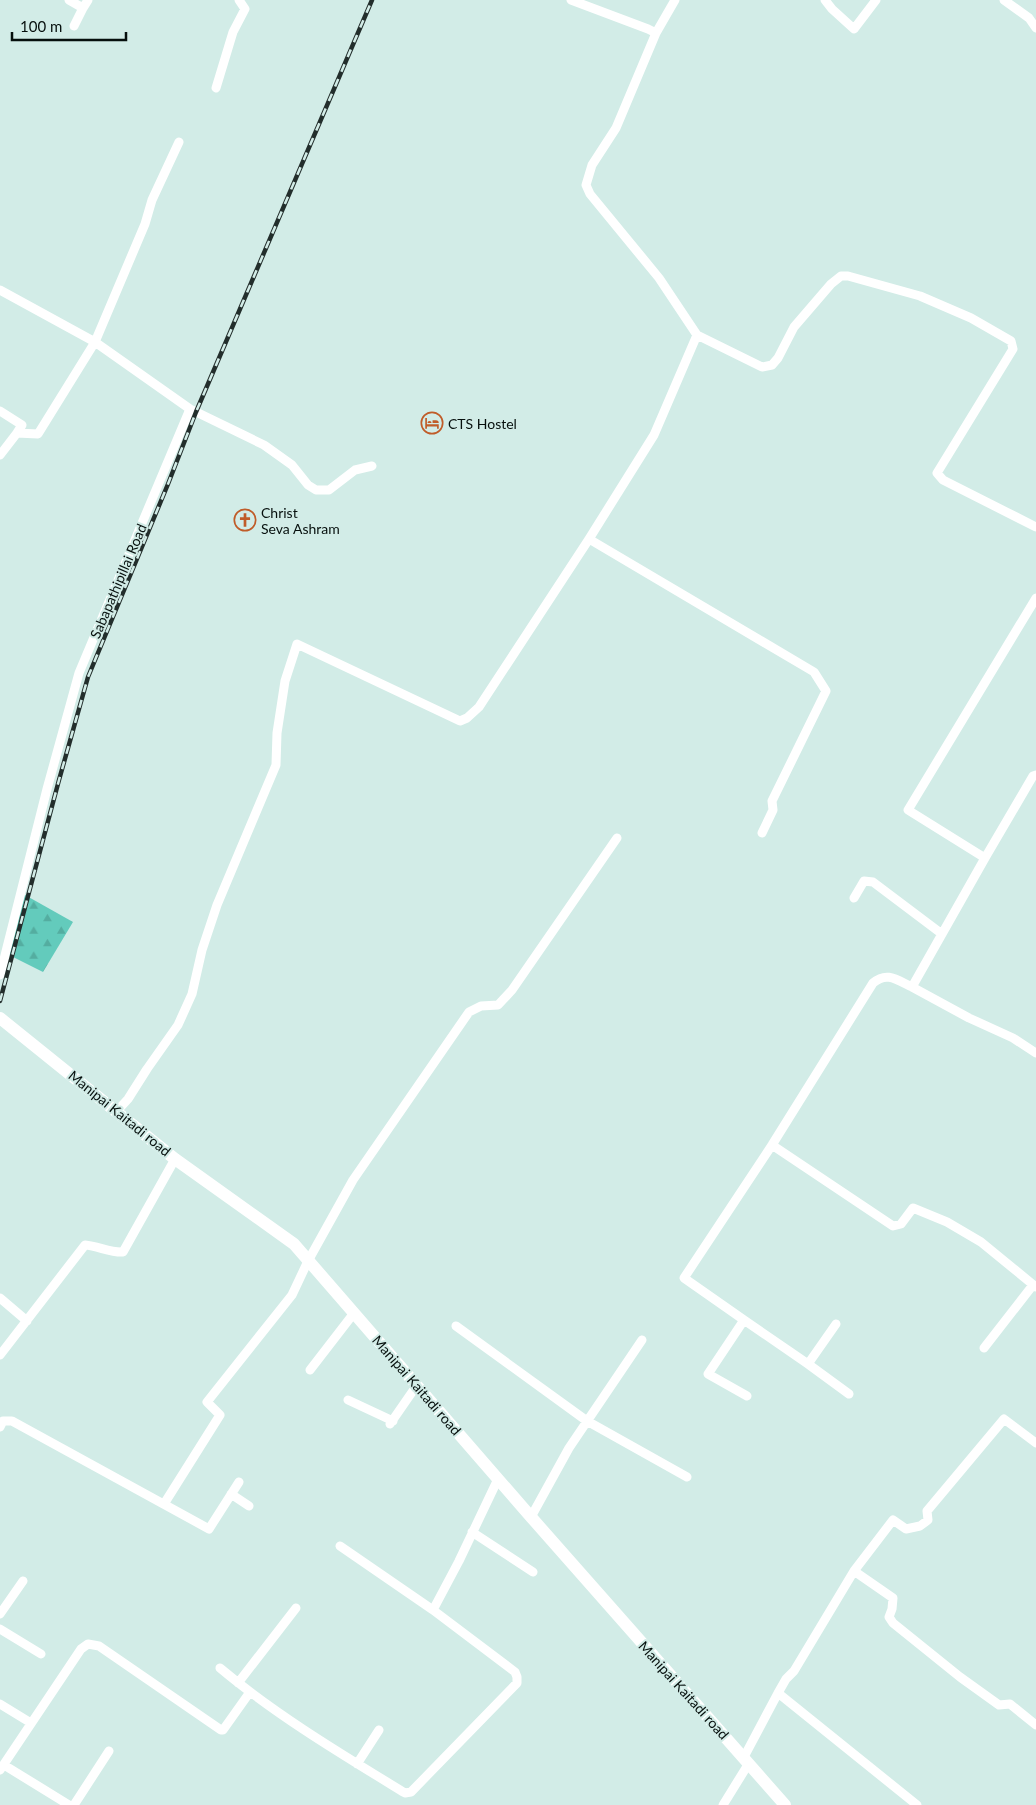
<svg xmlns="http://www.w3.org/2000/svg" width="1036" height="1805" viewBox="0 0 1036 1805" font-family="Lato,sans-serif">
  <defs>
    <pattern id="forest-firs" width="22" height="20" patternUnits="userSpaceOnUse" patternTransform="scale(1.25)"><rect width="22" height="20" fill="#63cbbc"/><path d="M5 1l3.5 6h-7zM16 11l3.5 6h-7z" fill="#54ada0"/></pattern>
  </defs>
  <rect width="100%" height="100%" fill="#d2ece7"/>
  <path fill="url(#forest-firs)" d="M25,895l48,27 -30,50 -34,-17z"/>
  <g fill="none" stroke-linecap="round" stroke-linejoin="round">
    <path stroke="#fff" stroke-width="9" d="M69,0l14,8 5,-8
      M571,0l77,29 8,4 19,-33
      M825,0l7,9 22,20 22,-29
      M1004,0l25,18 7,10
      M74,26l9,-18
      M656,33l-40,95 -24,37 -6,20 4,9 69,84 38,57 65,32 10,-2 6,-7 16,-31 37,-43 10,-8h7l72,20 51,22 40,23 2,8 -76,124 6,7 93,47
      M216,88l17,-56 12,-23 -6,-9
      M0,290l95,52 95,67 -111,264 -32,116 -47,186
      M190,409l74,36 28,20 16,20 8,5h13l26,-20 17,-4
      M0,411l22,14 -5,8
      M0,455l17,-22 21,1 57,-92 50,-118 7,-24 27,-58
      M589,539l225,133 12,19 -54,110 1,9 -11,23
      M985,858l48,-82 3,-1
      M854,898l10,-17 9,1 69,52
      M912,987l57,31 44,20 23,15
      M117,1111l11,-12 19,-30 31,-44 14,-31 10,-44 15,-45 59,-140 1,-32 8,-52 12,-37 163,77 7,-3 12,-11 110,-168 65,-104 43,-100
      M772,1145l121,81 8,-2 12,-16 34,14 34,20 55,45
      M0,1298l27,23
      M744,1320l64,44 28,-40
      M456,1326l131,95 100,56
      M984,1348l49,-63
      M0,1355l85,-110c13,1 26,8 38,7l52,-93
      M808,1364l41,30
      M310,1370l44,-57
      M747,1396l-39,-22 36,-54 -60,-42 88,-133 101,-162c14,-12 24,-3 39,4l73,-129 -77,-48 128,-212
      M348,1400l45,21
      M390,1424l27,-39
      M0,1427l3,-6h9l197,108 30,-47
      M231,1494l18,12
      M164,1504l56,-89 -13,-13 85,-107 16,-34 45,-81 116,-168 12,-6 17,-1 14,-15 105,-152
      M531,1517l38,-69 73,-108
      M472,1532l61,40
      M340,1546l93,64
      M854,1571l39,27 -1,11 -3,8 4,6 67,54 39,28 11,-1 26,21
      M0,1614l23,-33
      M0,1629l41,25
      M220,1668c56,47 123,87 185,125l6,-1 106,-109v-6l-2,-5 -82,-62 26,-49 39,-82
      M238,1683l58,-75
      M778,1693l8,-14 8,-8 60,-100 39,-51 13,9 14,-3 8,-6 -1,-9 77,-92 32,24
      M0,1704l31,19
      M744,1757l34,-64 139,112
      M357,1764l22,-34
      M4,1765l65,40
      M0,1770l81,-121 7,-5 11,2 122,84h2l27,-38
      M74,1805l35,-54
      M723,1805l26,-42"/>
    <path stroke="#fff" stroke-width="12" d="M0,1018l175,141 119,85 237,273 254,288"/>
    <g stroke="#232e2c" stroke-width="4.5">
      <path id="rail" d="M0,1001l59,-221 29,-103 80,-193 28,-72 176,-412"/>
    </g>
    <use href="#rail" stroke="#d2ece7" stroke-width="2.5" stroke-dasharray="8" stroke-linecap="butt"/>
  </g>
  <defs>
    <g id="hotel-ring" transform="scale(1.125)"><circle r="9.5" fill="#d2ece7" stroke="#c05c29" stroke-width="1.5"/><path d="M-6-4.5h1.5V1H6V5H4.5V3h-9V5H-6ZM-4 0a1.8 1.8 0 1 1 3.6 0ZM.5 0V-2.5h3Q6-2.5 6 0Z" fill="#c05c29"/></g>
    <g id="church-ring" transform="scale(1.125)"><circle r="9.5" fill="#d2ece7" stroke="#c05c29" stroke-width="1.5"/><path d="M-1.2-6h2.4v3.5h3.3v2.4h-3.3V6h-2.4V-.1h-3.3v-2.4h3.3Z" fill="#c05c29"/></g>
  </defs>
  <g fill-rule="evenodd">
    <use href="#hotel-ring" x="432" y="423"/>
    <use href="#church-ring" x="245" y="520"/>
  </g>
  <g text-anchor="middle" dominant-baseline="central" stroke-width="4" stroke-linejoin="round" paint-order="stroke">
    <g font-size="14" fill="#060f0d" stroke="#d2ece7" text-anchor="start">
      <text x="448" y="423">CTS Hostel</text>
      <text x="261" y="512">Christ<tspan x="261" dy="16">Seva Ashram</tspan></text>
    </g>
    <g font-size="14" fill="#060f0d" stroke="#d2ece7">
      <text transform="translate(118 581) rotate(-67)">Sabapathipillai Road</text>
      <text transform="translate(120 1113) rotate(39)">Manipai Kaitadi road</text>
      <text transform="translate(417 1385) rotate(49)">Manipai Kaitadi road</text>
      <text transform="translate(684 1690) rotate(48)">Manipai Kaitadi road</text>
    </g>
  </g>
  <path d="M12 32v8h114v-8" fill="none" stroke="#060f0d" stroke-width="2.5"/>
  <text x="20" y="32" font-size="15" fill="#060f0d" stroke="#d2ece7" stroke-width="4" paint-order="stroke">100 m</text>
</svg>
